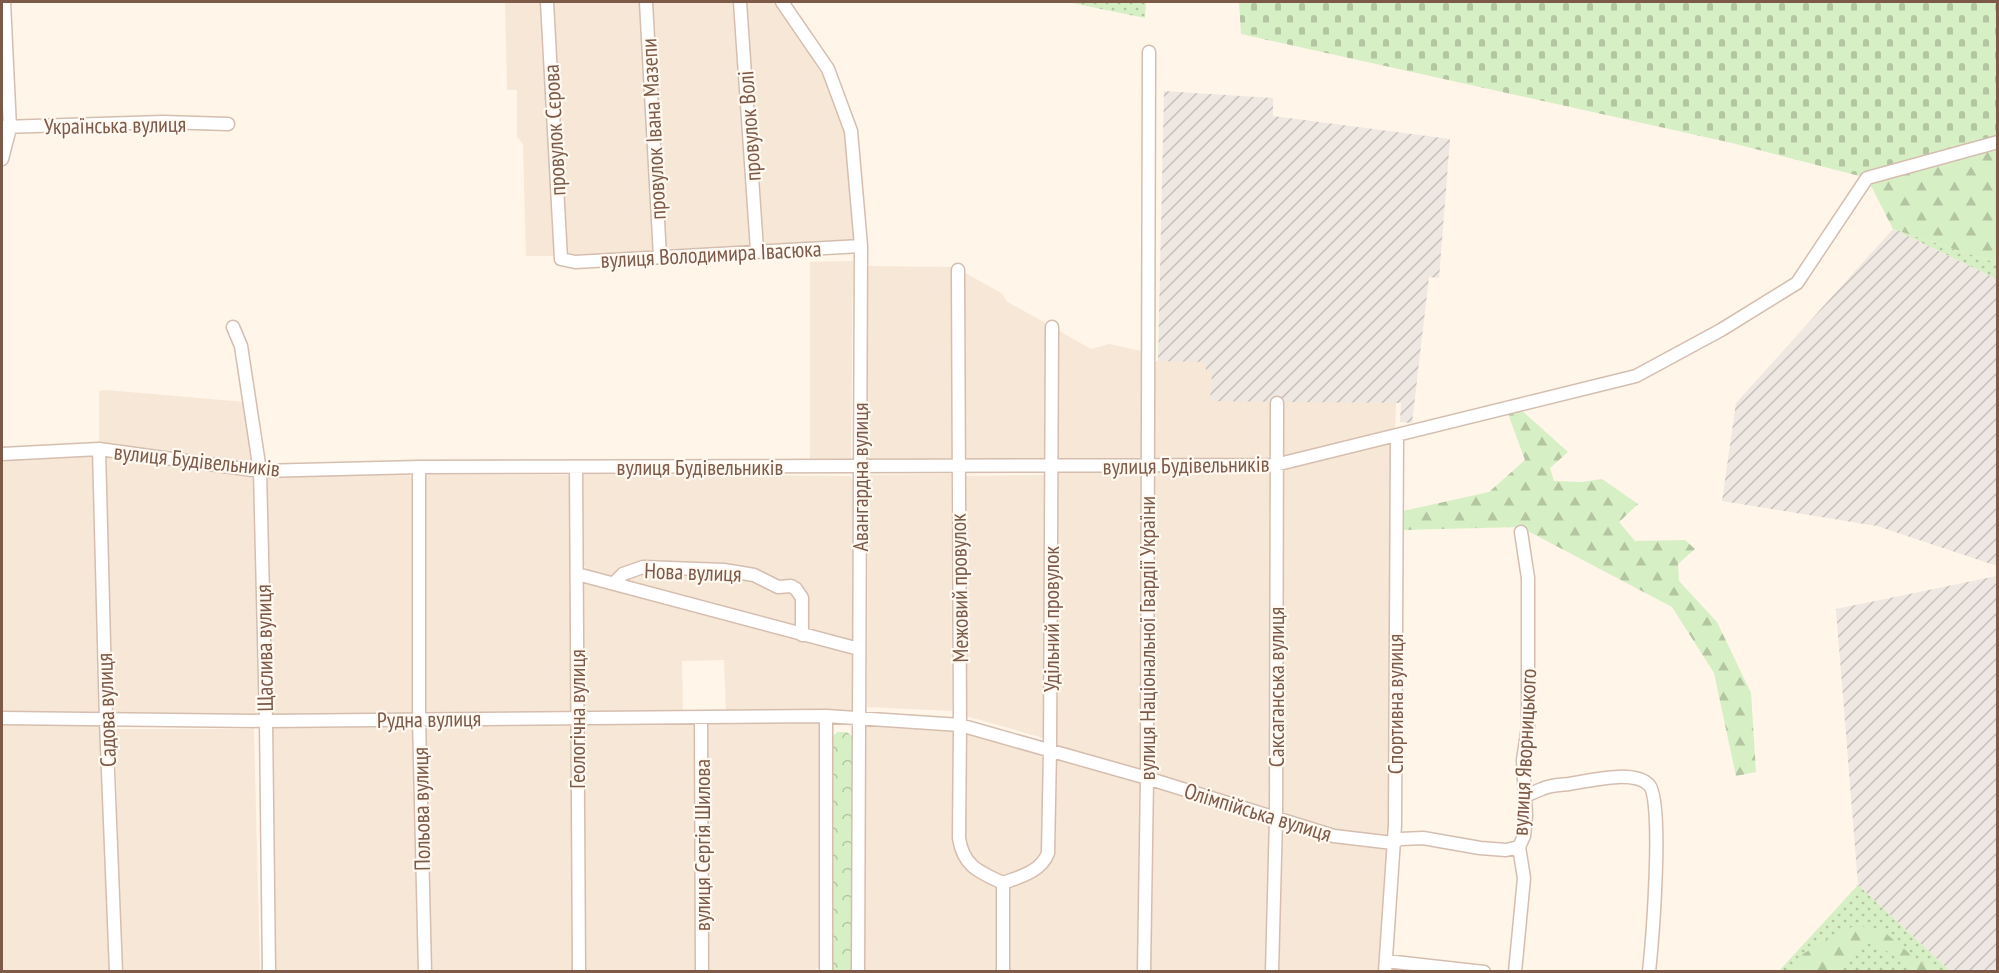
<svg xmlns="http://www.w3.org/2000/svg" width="1999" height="973" viewBox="0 0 1999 973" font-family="'PT Sans Narrow',sans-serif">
  <defs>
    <pattern id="industrial-furrows" width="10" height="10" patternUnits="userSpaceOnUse" patternTransform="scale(1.5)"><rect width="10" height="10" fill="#efe8e2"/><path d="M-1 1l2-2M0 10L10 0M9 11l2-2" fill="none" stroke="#c7bfb9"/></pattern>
    <pattern id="grass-dots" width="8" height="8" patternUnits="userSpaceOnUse" patternTransform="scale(1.5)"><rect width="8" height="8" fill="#d7efc4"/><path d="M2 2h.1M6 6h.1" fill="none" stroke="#b4c5a1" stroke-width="1.8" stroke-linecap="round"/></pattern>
    <pattern id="forest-firs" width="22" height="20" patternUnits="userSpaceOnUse" patternTransform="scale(1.5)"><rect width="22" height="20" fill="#d7efc4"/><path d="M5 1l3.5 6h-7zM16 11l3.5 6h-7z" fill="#b4c5a1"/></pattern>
    <pattern id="cemetery-stones" width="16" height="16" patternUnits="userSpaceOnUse" patternTransform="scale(1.5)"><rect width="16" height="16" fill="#d7efc4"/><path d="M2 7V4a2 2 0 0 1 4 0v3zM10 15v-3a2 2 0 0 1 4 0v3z" fill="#b4c5a1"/></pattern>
    <pattern id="park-crowns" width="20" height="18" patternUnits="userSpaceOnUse" patternTransform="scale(1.5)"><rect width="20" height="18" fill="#d7efc4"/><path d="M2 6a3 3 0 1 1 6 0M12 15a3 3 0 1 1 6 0" fill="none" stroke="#b4c5a1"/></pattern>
  </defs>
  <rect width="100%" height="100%" fill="#fff5e9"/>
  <path fill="#f7e7d6" d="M505,2h39l14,254h-32l-3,-112 -6,-7v-47h-10z
    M549,2h93l13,251 -88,6z
    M649,2h89l16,244 -85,8 -4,-3z
    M743,2h31l42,61 19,37 13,43 8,98 -93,7z
    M853,261l-2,200h-41v-199z
    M865,266l90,1 -1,195 -84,1 -5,-3z
    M960,270l43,24 3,7 45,25 -2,133 -84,4z
    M1054,328l37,21 18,-5 36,8 -1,104 -3,5h-85z
    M1152,361h55l5,9 -2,31h65l-1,54 -3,5 -116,1 -2,-3z
    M106,390l139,12 8,56 -3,3 -5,1 -146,-19v-52z
    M1279,401l117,2 -1,26 -1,3 -112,28z
    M1387,441l4,2 1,388 -4,8 -49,-5 -58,-15 -2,-351z
    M90,455l4,1 6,259 -98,-2v-255z
    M109,457l142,17 4,3 7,235 -3,4 -148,-2 -6,-256z
    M1156,470h115l3,335 -4,6 -117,-35v-304z
    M1055,471h87l2,294 -3,6 -86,-22z
    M406,473l8,5v237l-142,1 -3,-3 -3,-230 2,-5 5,-3z
    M429,474l138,1 4,4 2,231 -2,3 -141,2 -5,-5v-235z
    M582,474l268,2 5,8 -1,158 -47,-8 -6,-47 -134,-22 -55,13 -23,-7 -9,-9 -1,-85z
    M951,474l1,237 -85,-4 1,-232z
    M1046,475l-3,263 -77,-22 -2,-240z
    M636,571h88l60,17 16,10 -1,31 -174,-45 -1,-8z
    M587,581l265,72 2,5v50l-1,3 -127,2 -2,-53 -42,1 1,51h-101l-1,-128z
    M584,721l112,2 1,248 -114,1 -3,-243z
    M2,722l98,4 12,245 -110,1z
    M820,722l2,2 -1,242 -8,5 -102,1 -4,-4v-243l1,-2z
    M427,724h144l2,4 1,243 -144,1 -6,-244z
    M863,724l93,4 2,120 41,43v80l-135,1z
    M412,725l4,4 6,242 -148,1 -3,-243 3,-3z
    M115,729h139l6,242h-139z
    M966,732l81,22 -1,99 -5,9 -35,16 -33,-13 -13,-26z
    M1055,755l88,26 -2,190 -136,1 1,-83 41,-27z
    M1156,786l114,33v152l-123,1 5,-184z
    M1282,825l106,21 -6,125 -107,1z"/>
  <path fill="url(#industrial-furrows)" d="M1164,91l109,7v18l177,23 -11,139 -10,-1 -17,146 -12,-1 1,-19 -191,-2 2,-31h-6v-8l-48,-1z
    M1893,229l104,50v287l-120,-40 -155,-25 14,-98z
    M1997,576v395h-47l-92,-86 -22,-276z"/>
  <path fill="url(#grass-dots)" d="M1067,2h79l-1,16z
    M1893,229l104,34v16z
    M1858,885l92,86 -172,1z"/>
  <path fill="url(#forest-firs)" d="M1997,142v121l-104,-34 -26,-51z
    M1520,409l48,43 -18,16 4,13 28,1 20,-3 36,25 -19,18 16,19 50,-1 10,9 -17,15 1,17 38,41 34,71 5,79 -20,4 -22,-103 -42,-66 -152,-80 -117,3v-19l86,-19 36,-32 -18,-49z
    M1856,925l26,5 34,29 27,12h-28l-41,-29 -16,5 -23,24h-41l9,-17 33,-20z"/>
  <path fill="url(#cemetery-stones)" d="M1239,2h758v140l-130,36 -135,-35 -491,-109z"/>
  <path fill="url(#park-crowns)" d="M838,732h9l6,6 -1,231 -3,3 -16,-1 -2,-2 1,-233z"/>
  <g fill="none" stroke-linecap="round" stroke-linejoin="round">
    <g stroke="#d5beaf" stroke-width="15">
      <path id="minor" d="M547,2l14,257 14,3 286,-16
        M646,2l14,255
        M740,2l17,248
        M782,2l46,67 23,62 10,115 -3,726
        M2,127l161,-5 65,2
        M2,159l8,-31 -6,-126
        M958,270l2,455 -1,113c4,28 20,34 44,45
        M233,327l8,19 19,125 6,250 3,251
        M99,449l7,272 10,251
        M2,454l97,-5 161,22 159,-4 856,-2 361,-89 85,-46 76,-47 70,-105 131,-36
        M419,467v252l6,253
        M576,467l3,505
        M577,574l282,75
        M614,583l9,-9 20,-7 81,3 30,5 24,12 13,-1 5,3 6,9v37
        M826,716v256
        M2,718l264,3 560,-5 134,9 187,53 187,58 59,7 7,-4 23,-1 57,10 26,2 13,-3
        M701,718l1,254
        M1525,796c6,-2 11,-5 17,-7 8,-4 18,-4 27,-5 20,-3 64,-15 80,1 15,15 3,159 0,187
        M1003,883c16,-6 38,-11 45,-30l2,-103 2,-423
        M1003,883v89
        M1386,961l98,11
        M1144,972l3,-194 2,-726
        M1272,972l4,-154 1,-415
        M1385,972l10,-147 2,-390
        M1515,972l9,-94 -5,-31 5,-11 2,-20 -3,-56 5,-33v-149l-7,-46"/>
    </g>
    <use href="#minor" stroke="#fff" stroke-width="12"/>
  </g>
  <g text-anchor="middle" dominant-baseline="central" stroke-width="4.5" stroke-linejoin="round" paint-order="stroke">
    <g font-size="22" fill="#7d5948" stroke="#fff9f1">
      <text transform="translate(115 125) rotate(-1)">Українська вулиця</text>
      <text transform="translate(749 126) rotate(-94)">провулок Волі</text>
      <text transform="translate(653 129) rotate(-93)">провулок Івана Мазепи</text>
      <text transform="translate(554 130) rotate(-93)">провулок Сєрова</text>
      <text transform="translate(711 254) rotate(-3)">вулиця Володимира Івасюка</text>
      <text transform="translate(197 460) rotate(6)">вулиця Будівельників</text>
      <text transform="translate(1186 465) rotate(-1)">вулиця Будівельників</text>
      <text x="700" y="467">вулиця Будівельників</text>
      <text transform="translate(860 477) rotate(-90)">Авангардна вулиця</text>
      <text transform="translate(693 572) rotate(2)">Нова вулиця</text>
      <text transform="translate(959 588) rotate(-91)">Межовий провулок</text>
      <text transform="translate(1051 619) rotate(-90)">Удільний провулок</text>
      <text transform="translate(1147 638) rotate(-90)">вулиця Національної Гвардії України</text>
      <text transform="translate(264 648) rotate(-91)">Щаслива вулиця</text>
      <text transform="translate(1276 687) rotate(-90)">Саксаганська вулиця</text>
      <text transform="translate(1395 704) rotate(-90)">Спортивна вулиця</text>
      <text transform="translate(106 710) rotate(-92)">Садова вулиця</text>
      <text transform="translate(429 719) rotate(-1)">Рудна вулиця</text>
      <text transform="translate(577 719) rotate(-90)">Геологічна вулиця</text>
      <text transform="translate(1524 752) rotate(-87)">вулиця Яворницького</text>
      <text transform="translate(421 809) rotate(-91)">Польова вулиця</text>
      <text transform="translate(1258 812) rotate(17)">Олімпійська вулиця</text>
      <text transform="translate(702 845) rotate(-90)">вулиця Сергія Шилова</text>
    </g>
  </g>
  <rect width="1999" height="973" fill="none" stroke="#7d5948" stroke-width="6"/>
</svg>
